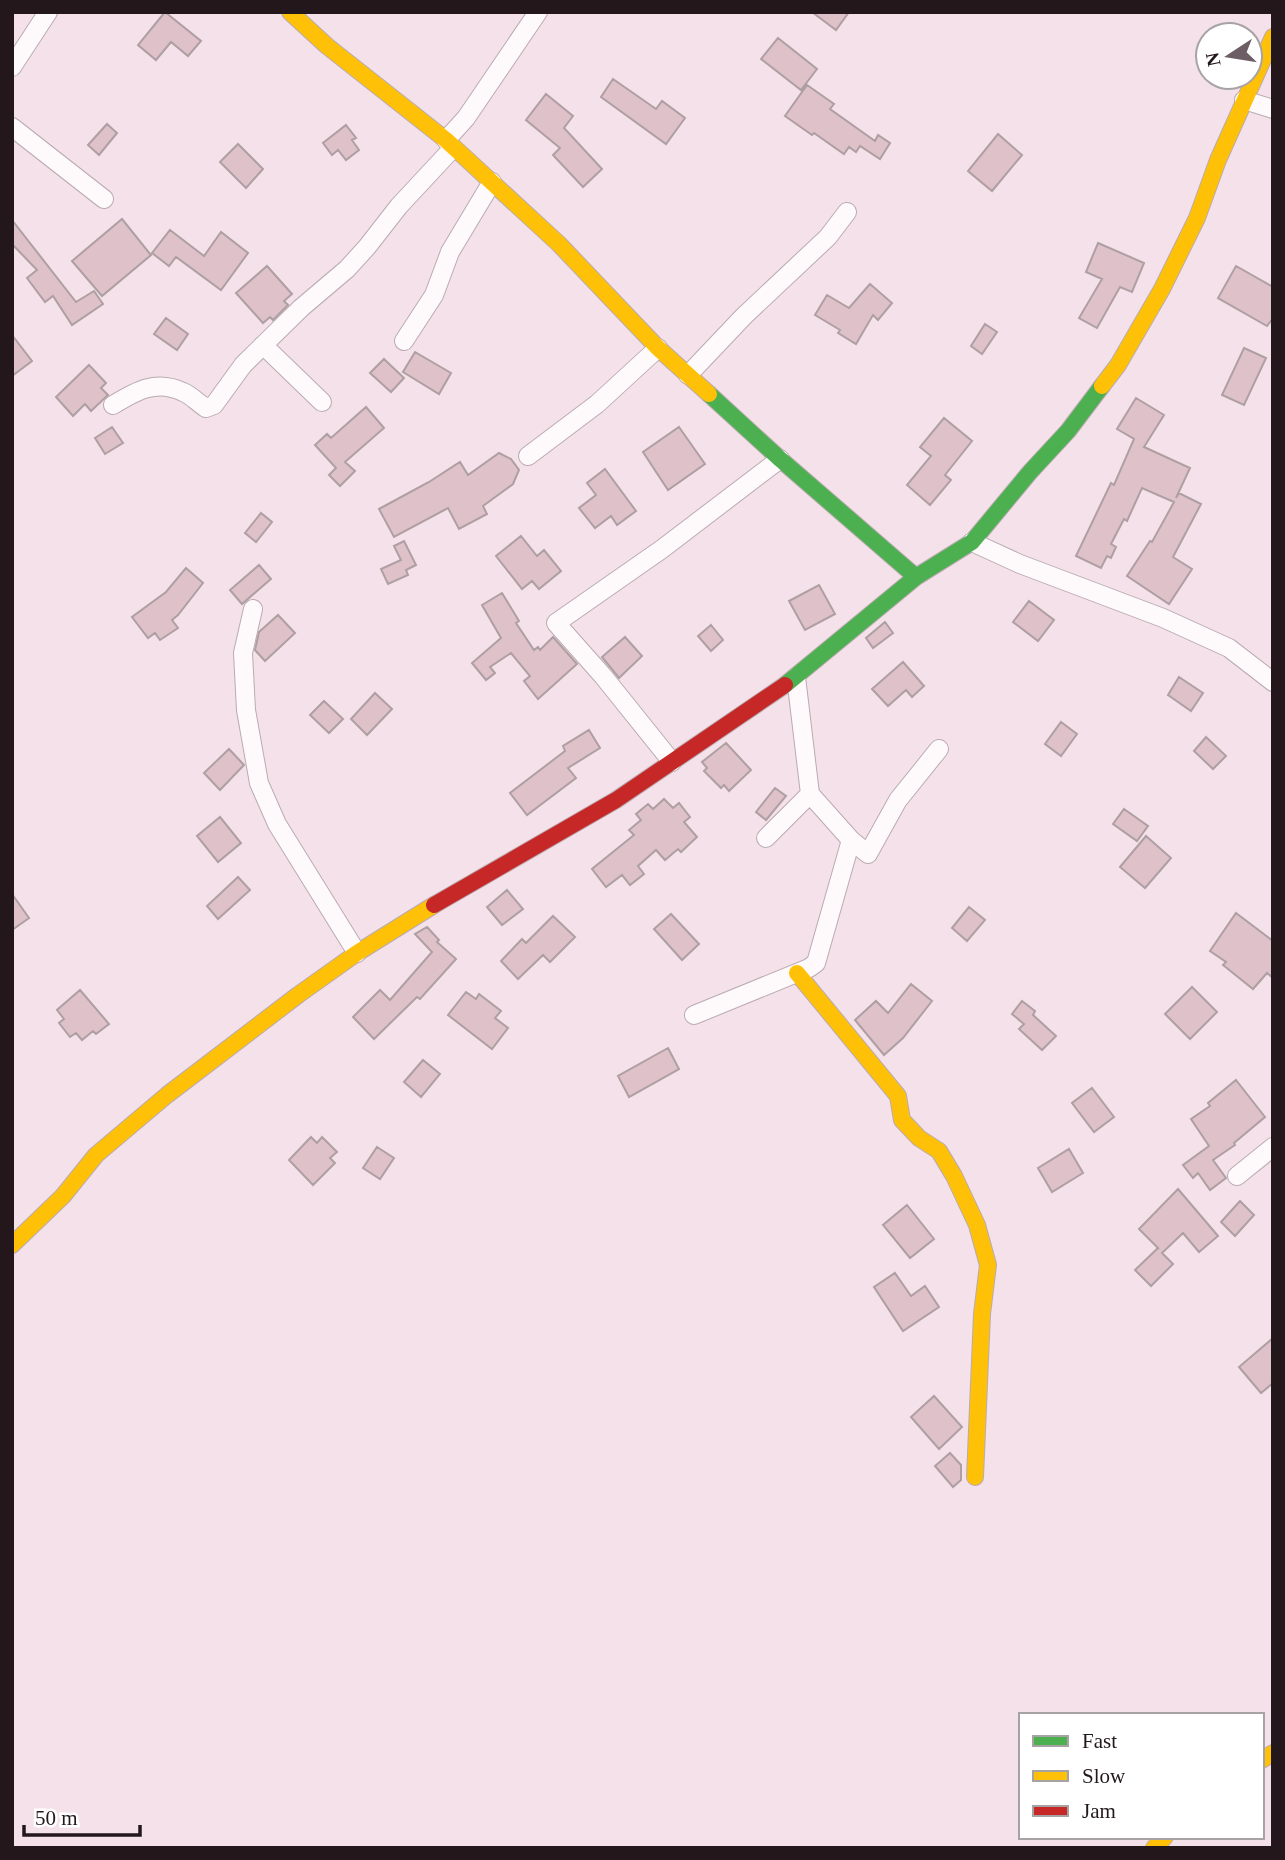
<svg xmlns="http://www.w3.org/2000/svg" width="1285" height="1860" viewBox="0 0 1285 1860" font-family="Georgia,serif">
  <rect width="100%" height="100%" fill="#f5e1e9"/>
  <path fill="#dfc2c9" stroke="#ae9fa3" stroke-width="2" d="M165,12l36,29 -13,15 -17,-14 -15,18 -18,-15z
    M812,12h37l-13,18z
    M778,38l39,31 -16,21 -40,-31z
    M613,79l43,30 6,-8 23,17 -19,26 -65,-47z
    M807,85l27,19 -4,5 45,32 3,-6 12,8 -10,16 -20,-13 -4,6 -7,-5 -5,7 -30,-21 -2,2 -27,-19z
    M546,94l27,22 -9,12 38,41 -19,18 -30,-32 7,-7 -34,-28z
    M107,124l10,9 -18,22 -11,-10z
    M346,125l10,13 -4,2 7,10 -13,10 -8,-10 -6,5 -9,-12z
    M998,134l24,21 -30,36 -24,-20z
    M238,144l25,25 -17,19 -26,-26z
    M122,219l29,36 -49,41 -30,-35z
    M12,220l64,82 18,-11 9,13 -31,21 -19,-29 -8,6 -18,-24 10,-8 -25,-26z
    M170,230l34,26 17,-24 27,21 -27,37 -45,-33 -7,9 -17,-13z
    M1098,243l46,20 -12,29 -12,-5 -23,41 -18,-10 23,-39 -16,-7z
    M267,266l25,28 -8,7 4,4 -15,15 -3,-3 -7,6 -27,-30z
    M1236,266l37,21v31l-6,8 -49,-28z
    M870,284l22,19 -14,17 -5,-5 -17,29 -18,-11 2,-3 -25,-15 12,-20 22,13z
    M166,318l22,16 -11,16 -23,-16z
    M985,324l12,8 -15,22 -11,-8z
    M12,335l20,26 -20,15z
    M1244,348l22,10 -22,47 -22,-10z
    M415,352l36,21 -12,21 -36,-22z
    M384,359l20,19 -13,14 -21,-19z
    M89,365l17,18 -5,5 7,7 -17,16 -6,-7 -12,12 -17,-19z
    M1136,398l28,17 -20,32 46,21 -14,30 3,-5 22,11 -28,53 19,12 -23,35 -42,-28 23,-35 2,1 22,-40 -32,-14 -15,33 -3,-2 -13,25 5,3 -5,11 -4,-2 -6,12 -25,-12 35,-73 3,2 20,-46 -17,-10z
    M366,407l18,21 -39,34 10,9 -15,15 -11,-11 7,-7 -21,-23 12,-11 4,4z
    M944,418l28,23 -27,34 6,5 -21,25 -23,-20 24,-29 -11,-9z
    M112,427l11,16 -18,11 -10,-16z
    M679,427l26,37 -37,26 -25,-38z
    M499,453l12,6 8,11 -6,14 -30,22 4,8 -28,15 -11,-21 -54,29 -15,-28 50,-27 31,-20 8,13z
    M605,469l31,42 -19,14 -6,-9 -16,12 -16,-20 17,-13 -9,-12z
    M261,513l11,9 -16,20 -11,-9z
    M521,536l16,20 7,-6 17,21 -22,18 -7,-8 -10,8 -26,-33z
    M404,541l12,24 -10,5 2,5 -20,9 -7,-15 20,-9 -7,-14z
    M259,565l12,14 -29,25 -12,-14z
    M186,568l17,15 -25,32 -6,5 6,8 -18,12 -5,-7 -7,5 -16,-21 34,-25z
    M819,585l16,29 -30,16 -16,-29z
    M502,593l17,28 -3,2 18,27 4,-3 2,3 13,-13 24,27 -39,35 -14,-18 6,-5 -19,-23 -21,14 5,6 -9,7 -14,-17 29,-25 -19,-33z
    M1029,601l25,19 -16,21 -25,-19z
    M278,615l17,18 -30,28 -10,-11 4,-18z
    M885,622l8,11 -20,15 -7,-10z
    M711,625l12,15 -12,11 -13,-15z
    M625,637l17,19 -23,22 -17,-21z
    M903,662l21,24 -12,11 -6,-7 -18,16 -16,-17z
    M1179,677l24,16 -12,18 -23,-16z
    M375,693l17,16 -25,26 -16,-16z
    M324,701l19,18 -14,14 -19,-18z
    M1061,722l16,12 -16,22 -16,-12z
    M589,730l11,18 -32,20 8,10 -49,37 -17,-22 55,-42 -2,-5z
    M1206,737l20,19 -13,13 -19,-18z
    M726,743l25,27 -22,21 -5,-6 -3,3 -17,-17 3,-3 -5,-6z
    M229,749l15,16 -24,25 -16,-17z
    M775,788l11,8 -20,24 -10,-8z
    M664,799l9,9 6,-5 11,14 -6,5 13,15 -16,15 -3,-3 -13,11 -9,-10 -18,16 6,8 -14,11 -8,-10 -16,12 -14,-18 42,-34 -5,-5 12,-10 -5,-6 12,-10 5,5z
    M1124,809l24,17 -11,15 -24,-17z
    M220,817l21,26 -23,19 -21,-26z
    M1146,836l25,22 -26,30 -25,-21z
    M238,877l12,13 -32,29 -11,-13z
    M507,890l16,19 -21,16 -15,-18z
    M12,894l17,24 -17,12z
    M969,907l16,13 -18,21 -15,-13z
    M1236,913l37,28v37l-6,-5 -14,16 -30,-24 3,-3 -16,-11z
    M671,914l28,30 -17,16 -28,-31z
    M553,916l22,21 -25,25 -7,-7 -25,24 -17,-18 21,-22 4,4z
    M427,927l12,13 -2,2 19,17 -36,40 -3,-2 -43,42 -21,-22 27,-27 10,10 42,-48 -17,-18z
    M911,984l21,17 -29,37 -19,17 -29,-35 21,-19 12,12z
    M1192,987l25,25 -27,27 -25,-25z
    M80,990l29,34 -13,10 -3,-3 -11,9 -6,-7 -6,4 -11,-14 5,-4 -7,-9z
    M466,992l10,7 3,-5 22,17 -6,7 13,10 -16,21 -44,-34z
    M1022,1001l13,10 -2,4 23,21 -14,14 -23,-21 5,-5 -12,-10z
    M668,1048l11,21 -50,28 -11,-21z
    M423,1060l17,14 -19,23 -17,-15z
    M1236,1080l29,37 -31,26 1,2 -22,15 13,18 -16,12 -12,-17 -5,5 -10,-13 26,-19 -18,-27 19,-13 -2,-3z
    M1092,1088l22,29 -20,15 -22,-29z
    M311,1137l6,6 5,-6 15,15 -7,6 5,5 -22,22 -24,-25z
    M377,1147l17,11 -14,21 -17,-11z
    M1069,1149l14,24 -31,19 -14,-24z
    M1178,1189l40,47 -19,16 -16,-19 -21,20 11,11 -22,22 -16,-16 23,-22 1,1 -20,-20z
    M1240,1201l14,14 -19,21 -14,-14z
    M907,1205l27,34 -24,19 -27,-33z
    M895,1273l16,23 14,-10 14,21 -36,24 -29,-44z
    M1273,1338v45l-12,10 -22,-26z
    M934,1396l28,31 -23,22 -28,-32z
    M950,1453l11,12v15l-8,7 -18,-21z"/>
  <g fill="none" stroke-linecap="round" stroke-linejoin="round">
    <g stroke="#baabb1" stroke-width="20">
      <path id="street" d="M12,67l36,-55
        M1244,100l29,9
        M12,127l92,72
        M446,140l20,-22 72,-106
        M404,341l30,-46 16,-43 42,-70
        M263,345l59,57
        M688,375l56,-59 84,-79 19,-25
        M113,405c23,-14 43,-26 70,-13 8,3 15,11 23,16l8,-3 29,-40 58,-57 46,-39 20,-22 32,-41 54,-58
        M528,456l69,-52 61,-56
        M972,542l48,22 143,54 66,30 44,34
        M253,609l-10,44 3,57 13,73 18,41 80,129
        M672,762l-69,-86 -47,-53 106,-74 118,-90
        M766,838l44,-44 -14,-117
        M851,840l17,14 30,-54 41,-51
        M694,1015l115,-47 7,-5 35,-123 -41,-46
        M1237,1176l36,-29"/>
    </g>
    <g stroke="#baabb1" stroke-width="18">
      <path id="fast" d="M709,394l71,65 136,118
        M785,685l131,-108 56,-35 58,-70 38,-41 34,-45"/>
    </g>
    <g stroke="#baabb1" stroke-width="18">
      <path id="slow" d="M290,12l37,34 119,94 113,104 99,104 51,46
        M1102,386l16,-21 44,-76 35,-71 21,-58 55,-123
        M797,973l101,123 4,24 17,18 20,13 15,25 23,49 11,40 -6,49 -7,163
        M12,1245l51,-49 33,-41 71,-60 131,-100 59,-42 77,-48
        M1262,1760l11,-7
        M1154,1848l11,-11"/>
    </g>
    <g stroke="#baabb1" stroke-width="18">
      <path id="jam" d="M434,905l182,-105 169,-115"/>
    </g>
    <use href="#street" stroke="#fefafc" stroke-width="18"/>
    <use href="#fast" stroke="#4caf50" stroke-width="16"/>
    <use href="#slow" stroke="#ffc107" stroke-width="16"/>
    <use href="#jam" stroke="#c62828" stroke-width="16"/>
  </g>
  <rect width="1285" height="1860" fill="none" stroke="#23171c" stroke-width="28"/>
  <rect x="1019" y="1713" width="245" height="126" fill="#ffffff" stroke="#a7a2a4" stroke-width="2"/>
  <rect x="1033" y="1736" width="35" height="10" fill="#4caf50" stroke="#a7a2a4" stroke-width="2"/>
  <text x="1082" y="1748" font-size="21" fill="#23171c">Fast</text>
  <rect x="1033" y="1771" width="35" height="10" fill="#ffc107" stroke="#a7a2a4" stroke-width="2"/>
  <text x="1082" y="1783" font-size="21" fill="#23171c">Slow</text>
  <rect x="1033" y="1806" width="35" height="10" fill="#c62828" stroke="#a7a2a4" stroke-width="2"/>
  <text x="1082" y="1818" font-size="21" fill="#23171c">Jam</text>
  <g transform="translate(1229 56) rotate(258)"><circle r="33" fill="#ffffff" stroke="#a7a2a4" stroke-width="2"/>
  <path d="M0-5L12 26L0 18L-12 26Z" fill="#6c5e64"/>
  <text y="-10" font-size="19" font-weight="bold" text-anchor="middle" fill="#23171c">N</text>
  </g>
  <path d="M24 1825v10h116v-10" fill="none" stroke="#23171c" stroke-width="3.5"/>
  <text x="35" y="1825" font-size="21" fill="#23171c" stroke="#ffffff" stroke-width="5" paint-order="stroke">50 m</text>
</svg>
